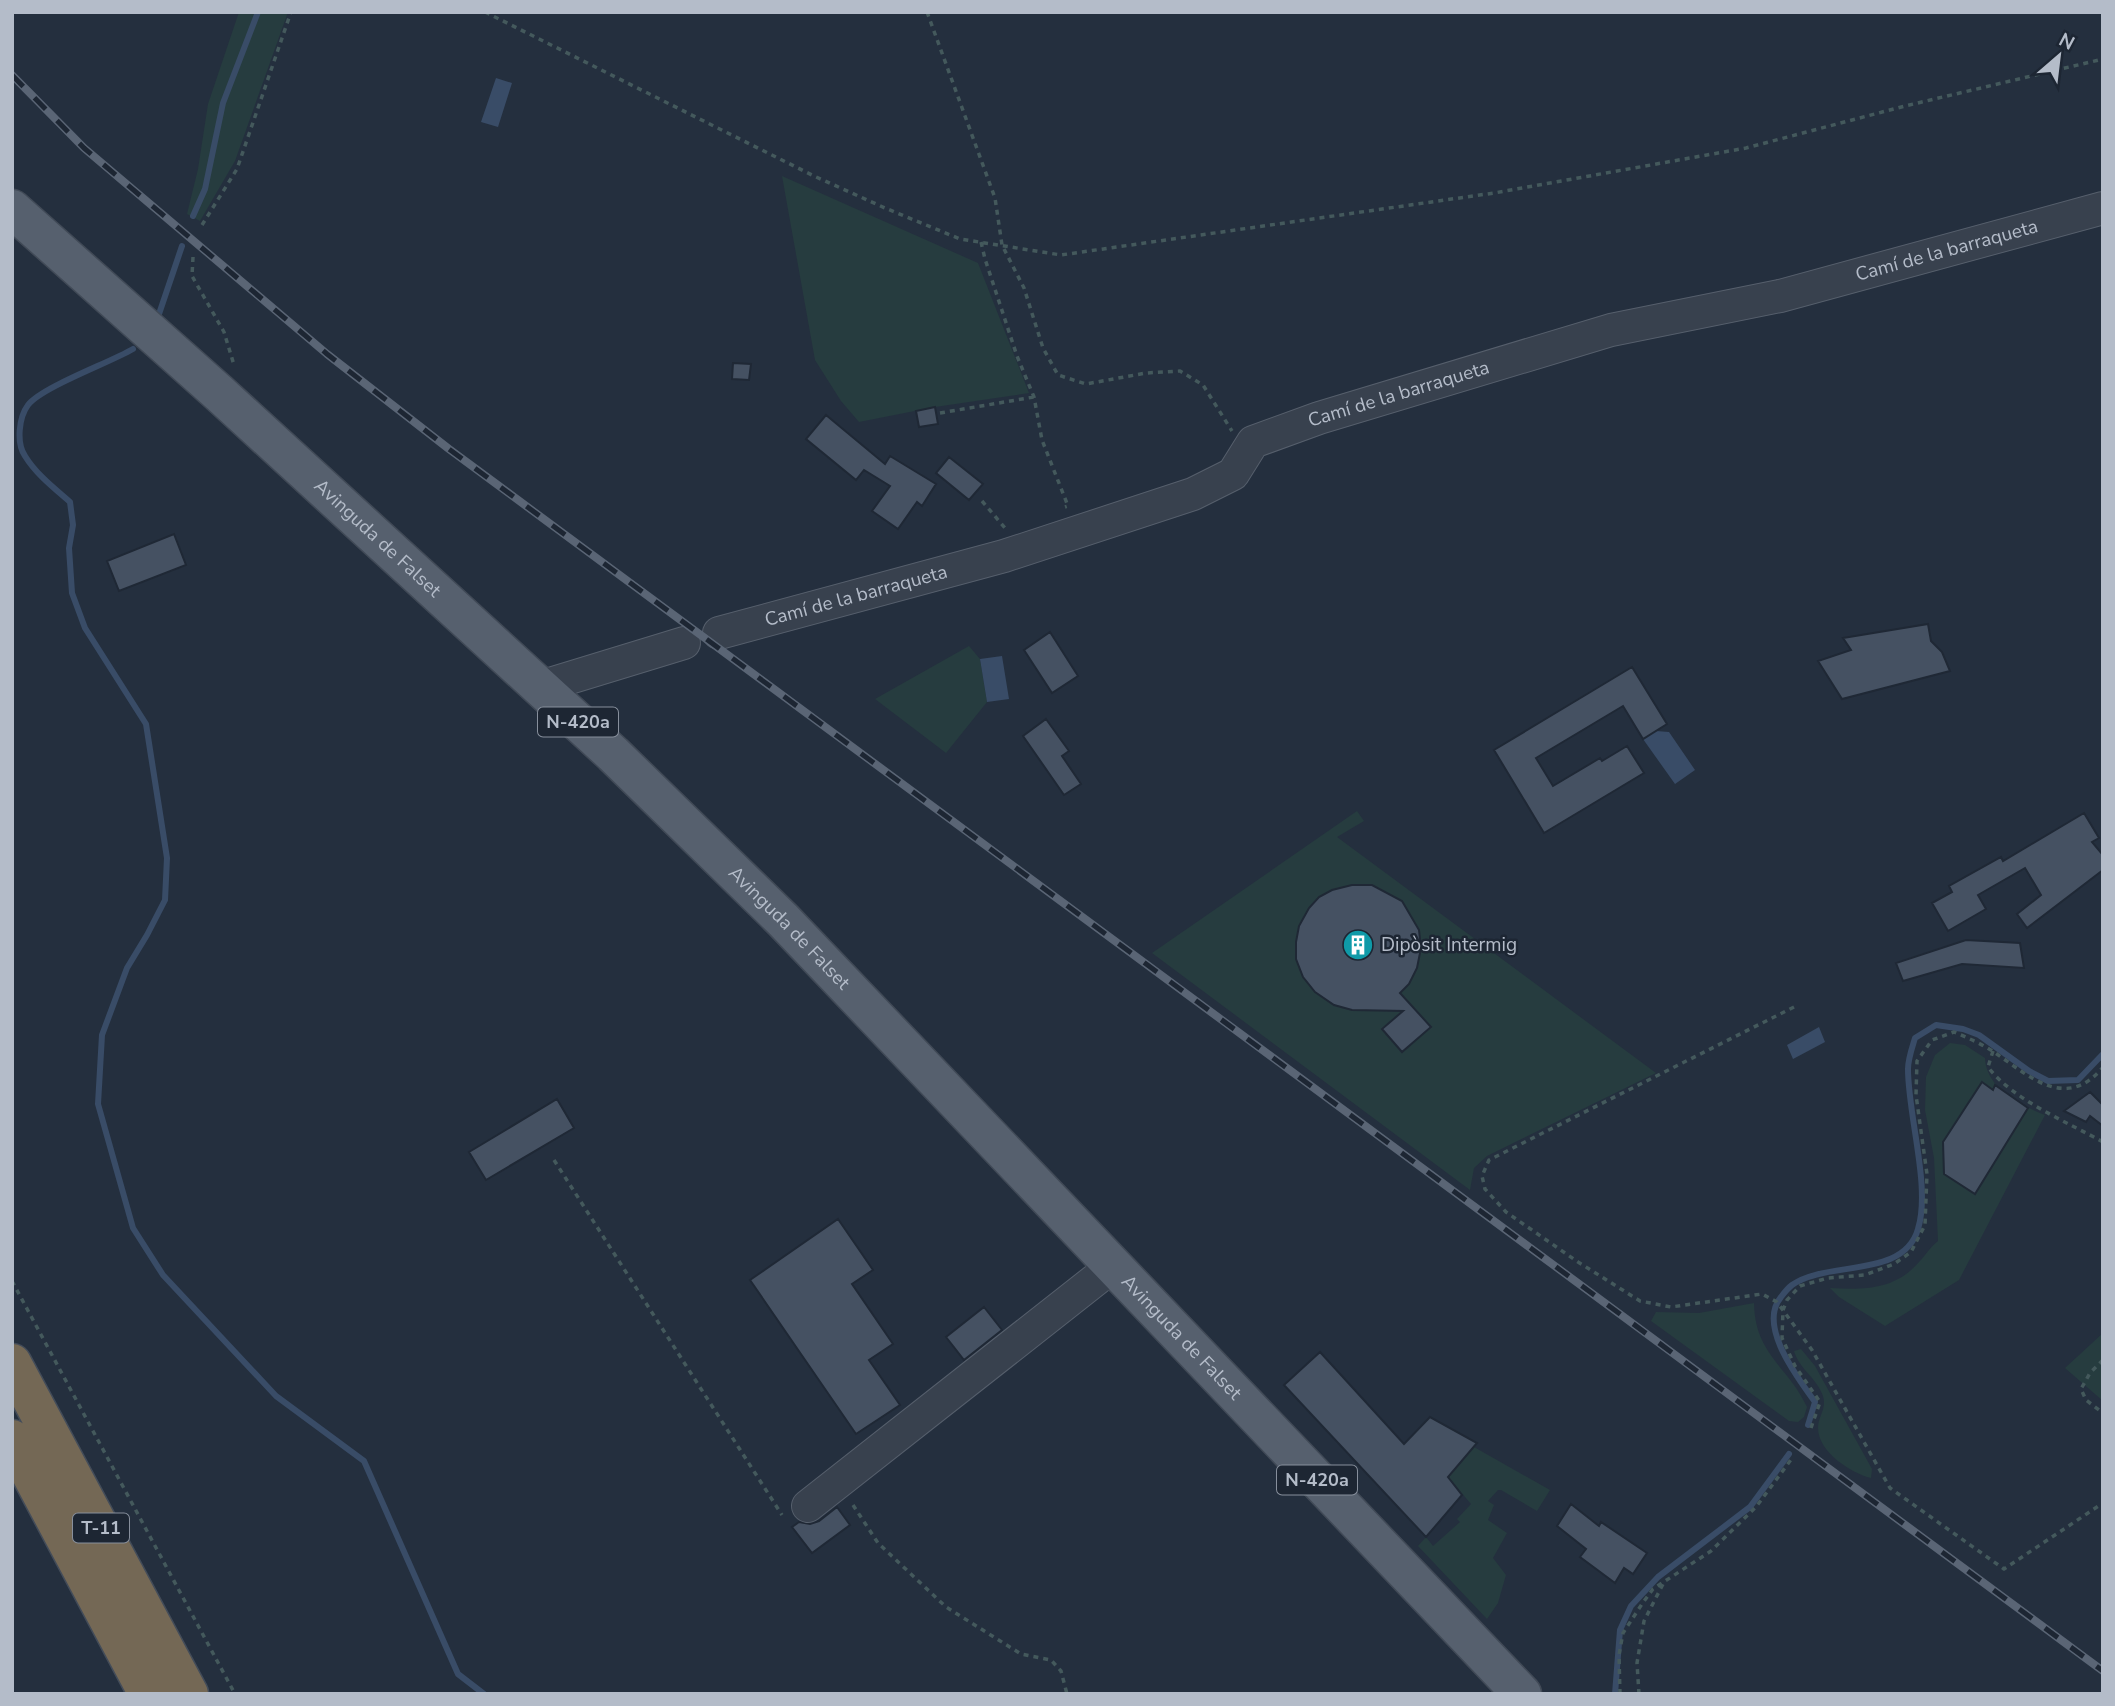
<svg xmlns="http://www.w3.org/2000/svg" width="2115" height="1706" viewBox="0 0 2115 1706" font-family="'Nunito Sans',sans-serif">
  <rect width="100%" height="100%" fill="#242f3e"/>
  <path fill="#263c3f" d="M239,12h49l-53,149 -35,60 -13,-7 11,-45 10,-65z
    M782,176l196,87 51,130 -94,14 -76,15 -18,-21 -26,-41z
    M969,646l11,13 7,43 -41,51 -71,-54z
    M1357,811l7,10 -27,16 319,236 -169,83 -13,12 -4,22 -318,-237z
    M1950,1043l15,2 20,13c1,30 35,47 60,57l-86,165 -74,46 -46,-29 -9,-9c34,2 65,2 89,-26 7,-7 10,-14 19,-21l-4,-83 -9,-48 1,-33 9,-22z
    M1754,1303c1,52 34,63 53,104l-3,10 -6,5 -9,-1 -138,-100 5,-9 43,1z
    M2103,1333v68l-38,-33z
    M1801,1349l14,17 57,103 -1,9c-20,-5 -53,-26 -53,-50 0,-12 9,-19 5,-32 -6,-18 -24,-27 -29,-45z
    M1474,1447l76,43 -13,21 -36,-21h-3l-10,11 6,4 -6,15 19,13 -14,25 13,17 -8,28 -11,16 -69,-73 8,-9 7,9 27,-24 -3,-3 14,-15 -23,-27z"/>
  <path fill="#394c67" d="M496,78l16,5 -14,44 -17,-5z
    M1002,656l7,43 -22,3 -7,-43z
    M1656,731l13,1 26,38 -20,14 -32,-45z
    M1819,1027l6,15 -32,17 -6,-14z"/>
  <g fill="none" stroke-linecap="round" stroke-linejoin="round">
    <path stroke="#394c67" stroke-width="6" d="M193,216l12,-27 18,-86 35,-91
      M159,314l23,-68
      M133,349c-24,14 -91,38 -105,56 -9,12 -12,38 -3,51 11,18 29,32 45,46l3,23 -4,23 3,45 13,35 61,96 21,134 -2,42 -18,35 -20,33 -25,67 -4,69 35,124 30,47 113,121 88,65 94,213 26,20
      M1808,1425l7,-23c-17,-24 -58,-76 -34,-105 3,-4 7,-9 11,-12 35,-25 112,-6 126,-56 13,-42 -10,-113 -10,-160 0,-10 4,-21 7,-31l21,-13 27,4 16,6 50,36 19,10 30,-1 25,-26
      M1615,1694l5,-64 11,-24 27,-29 92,-70 39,-53"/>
  </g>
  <path fill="#455162" stroke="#1f2835" stroke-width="2" d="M733,363l18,1 -2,16 -17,-1z
    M935,407l3,17 -19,3 -3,-16z
    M826,415l59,49 5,-8 46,28 -14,22 -5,-4 -19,27 -26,-18 18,-25 -26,-16 -8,10 -50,-41z
    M949,457l34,27 -14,16 -33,-27z
    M174,534l12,31 -67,26 -12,-30z
    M1928,624l3,17 11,11 8,19 -108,28 -24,-38 33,-11 -8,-12z
    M1050,632l28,44 -26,17 -28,-43z
    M1632,667l35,57 -24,15 -20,-33 -87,52 17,28 47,-28 2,3 25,-15 17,27 -100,60 -50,-83z
    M1046,719l23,32 -7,5 19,28 -17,11 -41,-59z
    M2084,813l15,25 -7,4 11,13v15l-76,58 -10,-14 24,-19 -16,-27 -47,27 8,14 -38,22 -16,-28 20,-11 -3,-6 52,-29 2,4z
    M1352,885h20l30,16 17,29 2,18 -4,20 -8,16 -9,9 31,34 -29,25 -20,-23 21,-18 -51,-1 -18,-5 -19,-13 -12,-15 -7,-18v-17l3,-16 10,-18 10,-11 13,-7z
    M1966,940l54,3 4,25 -62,-4 -59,17 -7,-18z
    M1982,1082l11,8 2,-5 33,23 -53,86 -31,-20 -1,-32z
    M2090,1092l13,13v21l-13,-10 -4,6 -22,-11z
    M557,1099l17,29 -88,52 -17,-28z
    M838,1219l35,51 -21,14 41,60 -24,16 31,45 -44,29 -106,-154z
    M984,1307l18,23 -38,30 -18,-23z
    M1320,1352l84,92 26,-27 47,26 -29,34 14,18 -36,42 -142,-152z
    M1571,1504l28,22 2,-4 46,31 -14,21 -9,-6 -9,15 -35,-26 6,-8 -29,-23z
    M837,1507l13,18 -38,28 -20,-26 7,-5 11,2 9,-3z"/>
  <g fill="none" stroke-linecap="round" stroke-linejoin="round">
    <g stroke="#565f6c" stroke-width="34">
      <g id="minor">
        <path id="s1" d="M719,633l285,-77 189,-62 40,-20 20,-32 66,-24 292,-88 169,-34 323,-88"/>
        <path d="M540,687l144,-44"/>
        <path d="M808,1506l305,-240"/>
      </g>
    </g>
    <g stroke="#414a57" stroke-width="41">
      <g id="major">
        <path id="s2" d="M12,209l207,184 394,361 170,166 739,774"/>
      </g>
    </g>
    <g stroke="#434c59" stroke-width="41">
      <path id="highway" d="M12,1363l177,331
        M12,1439l136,255"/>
    </g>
    <path stroke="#44595c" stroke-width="3.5" stroke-dasharray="5 5" stroke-linecap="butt" d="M485,12l329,164 71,32 75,31 101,16 433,-62 252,-45 159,-42 198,-47
      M927,12l68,186 7,47 22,43 19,60 15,27 28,9 60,-11 34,-2 23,14 29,46
      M202,225l35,-56 54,-157
      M981,242l4,17 32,97 17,41 8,43 26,66 -3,1
      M193,257l-1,19 32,56 10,33
      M940,413l94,-16
      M982,501l23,27
      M1794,1007l-305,153 -7,16 3,13 21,23 72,50 62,39 31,6 91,-13 15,8 35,48 78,138 114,81 99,-66
      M1993,1051l-5,16c25,33 79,55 115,75
      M554,1160l228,355
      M12,1281l223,413
      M2103,1360l-13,13 -9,16 5,11 17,13
      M1811,1428l9,-26 -25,-36 -13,-28 1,-28 4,-10 13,-14 28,-8 37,-3 29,-11 17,-12 14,-27 2,-51 -11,-79 1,-34 15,-21 22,-8c14,6 28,12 40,20 35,24 72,60 109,15
      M853,1505l25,38 68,64 75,47 30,6 10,11 6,23
      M1620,1694l-1,-39 4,-22 19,-29 11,-15 58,-38 45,-44 37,-50
      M1639,1694l-2,-31 7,-42 19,-37"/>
    <use href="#minor" stroke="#38414e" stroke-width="32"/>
    <use href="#major" stroke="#56606e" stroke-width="38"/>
    <use href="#highway" stroke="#746855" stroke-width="38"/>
    <g stroke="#5a6575" stroke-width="8">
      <path id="rail" d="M12,75l72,73 243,206 122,95 1654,1222"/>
    </g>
    <use href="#rail" stroke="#1d2633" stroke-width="5" stroke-dasharray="16" stroke-linecap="butt"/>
  </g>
  <defs>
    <g id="building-disc" transform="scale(1.575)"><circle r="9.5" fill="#0f9aa8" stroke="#1d2633"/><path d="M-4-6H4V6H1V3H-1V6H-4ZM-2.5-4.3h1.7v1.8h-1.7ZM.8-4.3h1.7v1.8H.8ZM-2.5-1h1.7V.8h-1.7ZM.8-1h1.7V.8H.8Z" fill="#fff"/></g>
  </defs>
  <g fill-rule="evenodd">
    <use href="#building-disc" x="1358" y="945"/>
  </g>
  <g text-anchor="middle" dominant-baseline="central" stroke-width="5" stroke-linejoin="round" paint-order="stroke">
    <g fill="#1d2633" stroke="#878f9c" stroke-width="2">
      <rect x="538" y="707.5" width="80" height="29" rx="5"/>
      <rect x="1277" y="1465.5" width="80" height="29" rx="5"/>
      <rect x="73" y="1513.5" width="56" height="29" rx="5"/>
    </g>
    <g font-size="18" font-weight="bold" fill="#b4bcc9">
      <text x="578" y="722">N-420a</text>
      <text x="1317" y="1480">N-420a</text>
      <text x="101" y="1528">T-11</text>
    </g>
    <g font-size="19" fill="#b4bcc9" stroke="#1d2633">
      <text stroke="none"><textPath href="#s1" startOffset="1297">Camí de la barraqueta</textPath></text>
      <text stroke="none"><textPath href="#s1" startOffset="730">Camí de la barraqueta</textPath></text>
      <text stroke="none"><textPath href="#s2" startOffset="492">Avinguda de Falset</textPath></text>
      <text stroke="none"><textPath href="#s1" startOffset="142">Camí de la barraqueta</textPath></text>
      <text stroke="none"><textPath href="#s2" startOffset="1059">Avinguda de Falset</textPath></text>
      <text stroke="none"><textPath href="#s2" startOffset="1626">Avinguda de Falset</textPath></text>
    </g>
    <g font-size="19" fill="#b4bcc9" stroke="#1d2633" text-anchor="start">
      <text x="1381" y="945">Dipòsit Intermig</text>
    </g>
  </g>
  <rect width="2115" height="1706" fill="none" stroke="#b4bcc9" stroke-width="28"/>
  <g transform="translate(2059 56) rotate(28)" stroke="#1d2633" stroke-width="5" paint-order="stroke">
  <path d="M0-5L12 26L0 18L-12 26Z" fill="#b4bcc9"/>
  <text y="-10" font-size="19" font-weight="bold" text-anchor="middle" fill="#b4bcc9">N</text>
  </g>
</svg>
